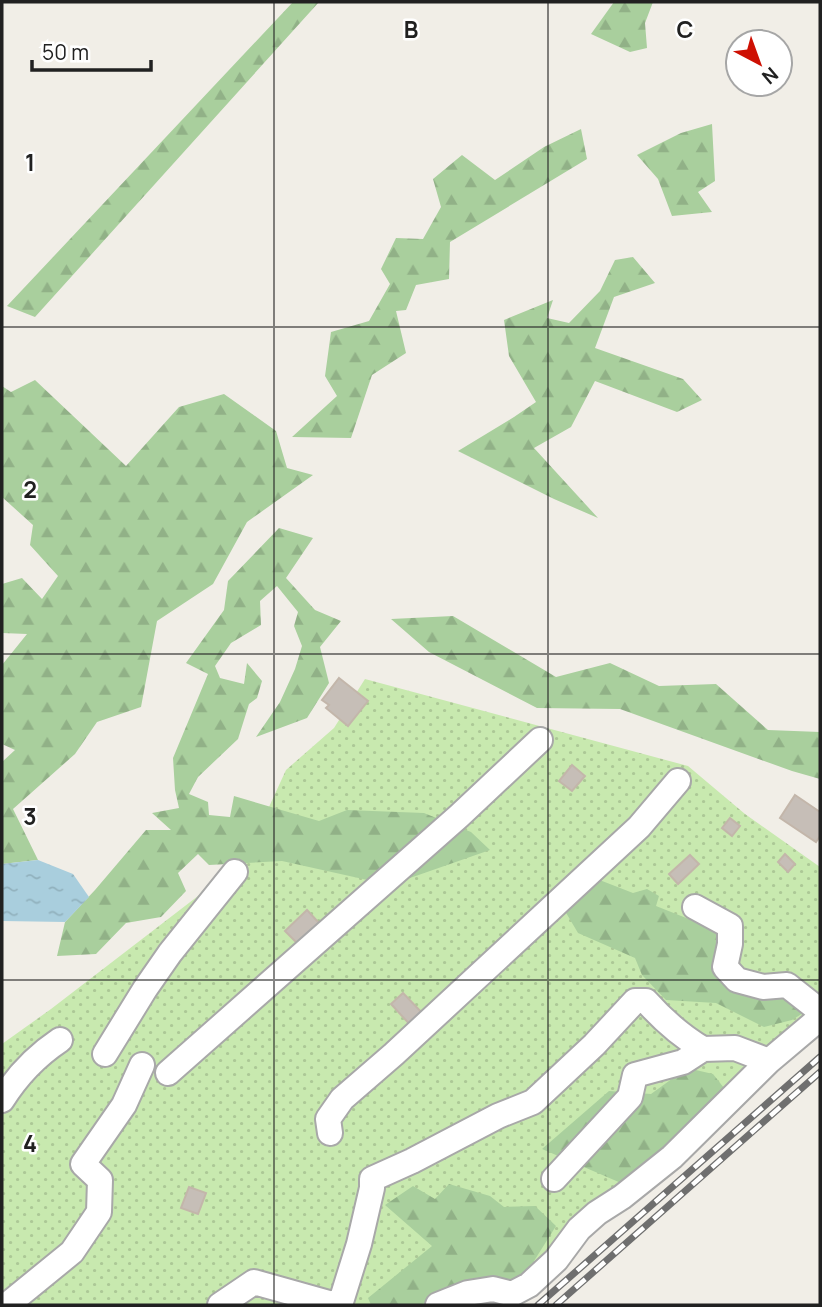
<svg xmlns="http://www.w3.org/2000/svg" width="822" height="1307" viewBox="0 0 822 1307" font-family="Manrope,sans-serif">
  <defs>
    <pattern id="grass-dots" width="8" height="8" patternUnits="userSpaceOnUse" patternTransform="scale(1.75)"><rect width="8" height="8" fill="#c8e9af"/><path d="M2 2h.1M6 6h.1" fill="none" stroke="#acc896" stroke-width="1.8" stroke-linecap="round"/></pattern>
    <pattern id="forest-firs" width="22" height="20" patternUnits="userSpaceOnUse" patternTransform="scale(1.75)"><rect width="22" height="20" fill="#a9cf9d"/><path d="M5 1l3.5 6h-7zM16 11l3.5 6h-7z" fill="#91b187"/></pattern>
    <pattern id="water-ripples" width="26" height="14" patternUnits="userSpaceOnUse" patternTransform="scale(1.75)"><rect width="26" height="14" fill="#a9cedd"/><path d="M2 4q2-2 4 0t4 0M15 11q2-2 4 0t4 0" fill="none" stroke="#91b1bd"/></pattern>
  </defs>
  <rect width="100%" height="100%" fill="#f1eee7"/>
  <path fill="url(#grass-dots)" d="M365,679l323,87 57,48 75,53v157l-228,204 -90,77h-500v-261l49,-35 147,-113 65,-76 23,-50 48,-42z"/>
  <path fill="url(#forest-firs)" d="M293,2h26l-284,315 -28,-11z
    M614,2h39l-8,21 2,25 -17,4 -39,-18z
    M712,124l3,57 -17,11 14,20 -40,4 -14,-37 -21,-24 44,-22z
    M581,129l6,30 -137,83 -1,37 -33,6 -10,25 -10,1 10,42 -34,22 -21,63 -59,-1 45,-41 -12,-20 6,-44 38,-11 21,-37 -9,-15 15,-31 27,1 18,-32 -8,-28 29,-24 33,25 49,-33z
    M633,257l22,26 -41,14 -19,51 88,31 19,21 -25,12 -82,-31 -24,46 -37,21 64,70 -44,-19 -96,-48 56,-34 22,-15 -27,-46 -5,-36 49,-20 -6,18 22,5 31,-32 15,-31z
    M35,380l91,86 53,-59 45,-13 52,37 11,37 26,7 -66,47 -34,62 -56,37 -16,86 -44,15 -22,32 -62,55 25,51 -36,4v-102l13,-12 -13,-6v-79l25,-31 -25,-1v-49l20,-6 20,21 16,-23 -28,-31 3,-20 -31,-28v-111l9,6z
    M279,528l34,10 -27,40 29,32 26,11 -21,26 9,36 -22,35 -51,19 24,-35 15,-33 7,-23 -8,-20 4,-14 -21,-26 -17,15 1,24 -30,18 -16,23 5,12 24,6 3,-21 15,18 -5,17 -8,6 -11,35 -40,38 -9,17 19,8 1,13 21,2 4,-21 85,25 28,-11 77,3 47,19 19,18 -100,35 -108,-24 -73,4 -11,-11 -20,19 8,18 -25,26 -35,6 -30,31 -39,2 8,-34 30,-32 51,-60h25l-19,-17 27,-5 -4,-18 -2,-32 35,-84 -22,-11 38,-53 4,-29z
    M453,616l103,61 54,-14 49,23 57,-2 52,46 52,2v47l-28,-8 -172,-62 -83,-1 -108,-56 -38,-33z
    M597,879l36,14 14,-4 12,7 -3,10 68,27 -12,35 25,17 27,4 47,19 -19,12 -28,7 -48,-24 -50,-3 -24,-25 -7,-17 -57,-25 -13,-22z
    M687,1068l26,6 11,14 -42,49 -61,46 -79,-34 67,-58 42,3z
    M449,1184l41,12 14,11 31,-1 21,20 -22,35 5,9 -18,15 -105,20h-45l-3,-7 64,-52 -47,-41 28,-19 22,13z"/>
  <path fill="url(#water-ripples)" d="M38,860l35,14 16,23 -24,25 -63,-1v-57z"/>
  <path fill="#c6beb7" stroke="#c3b6aa" stroke-width="2" d="M339,678l29,23 -20,25 -22,-18 3,-3 -7,-5z
    M572,765l13,11 -13,15 -13,-10z
    M795,795l25,17v24l-4,6 -36,-24z
    M730,818l10,8 -8,10 -10,-8z
    M785,854l10,10 -7,8 -10,-10z
    M690,855l9,9 -21,20 -9,-10z
    M307,910l12,13 -22,20 -12,-12z
    M403,993l23,24 -12,12 -23,-25z
    M189,1187l17,6 -8,21 -17,-6z"/>
  <g fill="none" stroke-linecap="round" stroke-linejoin="round">
    <g stroke="#a8a8a8" stroke-width="28">
      <path id="minor" d="M695,907l35,19v18l-5,23 12,13 26,7 24,-2 33,26
        M105,1054l40,-65 25,-36 65,-81
        M168,1073l291,-257 81,-76
        M2,1100c15,-24 34,-44 58,-60
        M330,1133l-2,-14 14,-20 52,-45 245,-227 39,-46
        M554,1179l76,-82 5,-22 48,-13 20,-13 32,-1 34,13
        M7,1305l65,-53 27,-40 1,-32 -17,-16 41,-59 18,-40
        M220,1305l34,-23 82,23
        M340,1305l19,-61 13,-56v-9l40,-18 86,-45 35,-14 61,-57 41,-44h11c17,19 35,35 57,48
        M438,1305l30,-12 25,-4 19,5 17,-9 27,-25 23,-31 18,-16 25,-16 50,-40 97,-96 51,-43"/>
    </g>
    <use href="#minor" stroke="#fff" stroke-width="24"/>
    <g stroke="#6f6f6f" stroke-width="7">
      <path id="rail" d="M538,1305l282,-248
        M556,1305l264,-233"/>
    </g>
    <use href="#rail" stroke="#fff" stroke-width="4.5" stroke-dasharray="13" stroke-linecap="butt"/>
  </g>
  <path fill="none" stroke="#212121" stroke-width="2" stroke-opacity="0.55" d="M274,2v1303M548,2v1303M2,327h818M2,654h818M2,980h818"/>
  <g font-size="23" text-anchor="middle" font-weight="bold" fill="#212121" stroke="#fff" stroke-width="5" stroke-linejoin="round" paint-order="stroke">
    <text x="411" y="38">B</text>
    <text x="685" y="38">C</text>
    <text x="30" y="171">1</text>
    <text x="30" y="498">2</text>
    <text x="30" y="825">3</text>
    <text x="30" y="1152">4</text>
  </g>
  <rect width="822" height="1307" fill="none" stroke="#212121" stroke-width="7"/>
  <g transform="translate(759 63) rotate(139)"><circle r="33" fill="#ffffff" stroke="#a6a6a6" stroke-width="2"/>
  <path d="M0-5L12 26L0 18L-12 26Z" fill="#ce1003"/>
  <text y="-10" font-size="19" font-weight="bold" text-anchor="middle" fill="#212121">N</text>
  </g>
  <path d="M32 60v10h119v-10" fill="none" stroke="#212121" stroke-width="3.5"/>
  <text x="42" y="60" font-size="21" fill="#212121" stroke="#ffffff" stroke-width="5" paint-order="stroke">50 m</text>
</svg>
